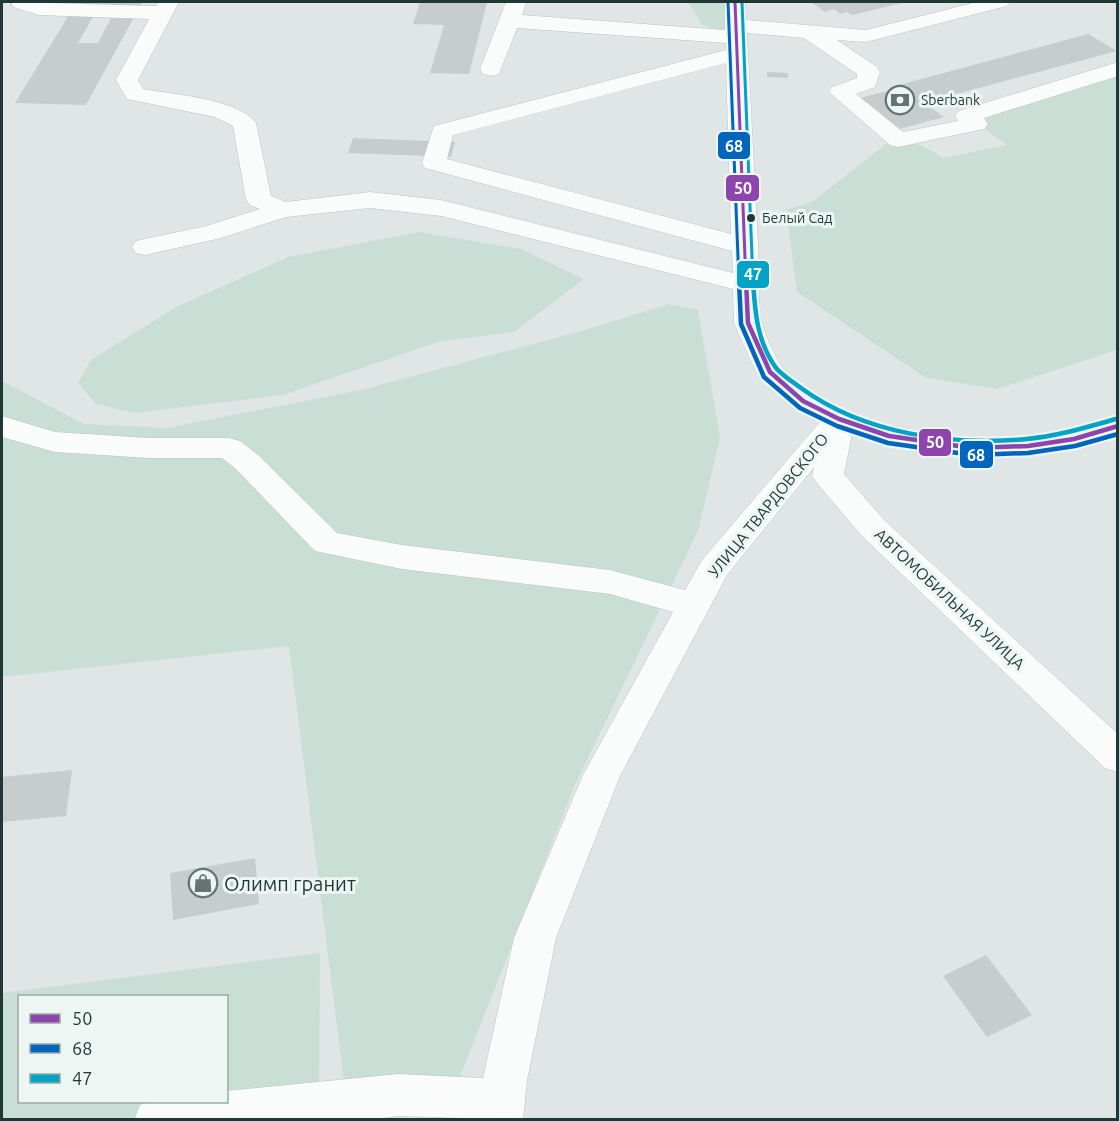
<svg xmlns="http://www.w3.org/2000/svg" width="1119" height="1121" viewBox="0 0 1119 1121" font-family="Ubuntu,sans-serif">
  <rect width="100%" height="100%" fill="#e0e6e5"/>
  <path fill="#c9dfd5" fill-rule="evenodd" d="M689,2h35l1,30 -24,-8z
    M1117,76v274l-120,39 -71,-11 -129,-86 -11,-82 26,-8 74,-58 23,-3 16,6 18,11 64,-13 -33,-24z
    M419,232l102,17 63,30 -70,53 -76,10 -155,53 -149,18 -38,-9 -18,-21 13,-23 85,-53 112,-50z
    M669,304l29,6 22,128 -22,93 -123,254 -121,307 -110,-10 -55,-436 -287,31v-296l82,43 83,4 194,-38 224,-60z
    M320,953l-1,166h-317v-126zM20,996h206v106h-206z"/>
  <path fill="#c7cdcc" d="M83,2h60l-3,6 -59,-3z
    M420,2h67l-18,72 -39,-1 14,-48 -31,-1z
    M811,2h95l-54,13 -5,-3 -7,2 -6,-5 -9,3z
    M69,15h25l-16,28h20l13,-25 22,1 -47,86 -71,-2z
    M1088,34l29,17 -172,46 2,1 -21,6 18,13 -44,12 -40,-31 42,-11 -3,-2z
    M767,72l21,1v5l-21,-1z
    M353,138l102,4 -4,15 -103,-4z
    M72,770l-6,46 -64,6v-45z
    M255,858l4,46 -86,16 -3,-47z
    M986,955l46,60 -45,22 -44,-61z"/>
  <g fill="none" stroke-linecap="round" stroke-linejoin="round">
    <g stroke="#bdc3c2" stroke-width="1">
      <path id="minor" d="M11,2l145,4 3,-4h20l-41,78 5,9c28,5 96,10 113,34l15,73 15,6 84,-10 71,8 292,73 -1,-22 -307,-83 -3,-5 12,-37 292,-76v-7l-209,-15 -18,46 -8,2 -8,-2 -3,-5 26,-67h20l-4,13 203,15v-28h20l1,18 120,10 111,-28h33l-3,4 -141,36 -29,-2 40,27 3,5 -5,15 -19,7 47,38 55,-11 -3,-5 4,-5 159,-49v14l-134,42 4,6 -4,5 -86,18 -8,-2 -61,-53 3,-5 25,-9v-4l-53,-36 -57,-5c4,71 7,142 11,213 1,21 -1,59 4,77 2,10 15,38 21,45 49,59 174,75 246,68 31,-3 59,-12 89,-20v20c-91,27 -177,29 -266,-2l-8,40 40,46 234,214v38l-13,-4 -243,-232 -45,-53 -5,-7 2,-9 -87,108 -107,201 -64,162 -29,142 -4,40 -125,-4 -30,4h-234l6,-15 8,-3h78v-11l172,-17 85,4 31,-140 69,-163 90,-163 -63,-18 -208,-25 -87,-18 -79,-82 -14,-11h-73l-94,-6 -53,-15v-21l53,16 94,6h80l11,3 18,14 79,78 65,12 208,25 75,20 17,-30 118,-138 -27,-14 -37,-36 -22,-49 -1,-34 -292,-73 -71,-8 -84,9 -65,21 -76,17 -9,-2 -4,-6 4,-6 70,-15 54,-17 -10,-4 -4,-5 -13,-74 -18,-9 -88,-18 -11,-19 33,-61 -110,-4 -26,-8zM726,63l5,171 -284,-75 6,-24z"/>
    </g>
    <use href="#minor" fill="#fafbfb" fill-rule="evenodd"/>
    <g stroke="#edf6f3" stroke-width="6">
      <path id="bus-1-far1" d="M735,2l11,281"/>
    </g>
    <g stroke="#edf6f3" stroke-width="9">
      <path id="bus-1" d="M746,281l2,42 22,49 33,29 36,18 50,17 83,12 56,-2 46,-7 44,-13"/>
    </g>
    <g stroke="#edf6f3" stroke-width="6">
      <path id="bus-2-far1" d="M728,2l11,281"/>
    </g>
    <g stroke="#edf6f3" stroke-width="9">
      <path id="bus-2" d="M739,281l2,43 23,53 36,31 37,18 51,17 84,12 56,-2 47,-7 43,-12"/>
    </g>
    <g stroke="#edf6f3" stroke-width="6">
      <path id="bus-3-far1" d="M742,2l11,281"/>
    </g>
    <g stroke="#edf6f3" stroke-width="9">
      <path id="bus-3" d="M753,281c2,31 4,61 23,87 7,8 17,14 25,20 63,46 150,58 226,51 31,-3 60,-12 89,-20"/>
    </g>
    <use href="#bus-1-far1" stroke="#8e44ad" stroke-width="3"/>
    <use href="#bus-1" stroke="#8e44ad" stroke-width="4.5"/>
    <use href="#bus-2-far1" stroke="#0065bd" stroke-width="3"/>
    <use href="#bus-2" stroke="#0065bd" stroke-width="4.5"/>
    <use href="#bus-3-far1" stroke="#02a3c6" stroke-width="3"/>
    <use href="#bus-3" stroke="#02a3c6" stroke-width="4.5"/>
  </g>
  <defs>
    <g id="bank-ring" transform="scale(1.5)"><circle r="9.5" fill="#edf6f3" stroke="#637473" stroke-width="1.5"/><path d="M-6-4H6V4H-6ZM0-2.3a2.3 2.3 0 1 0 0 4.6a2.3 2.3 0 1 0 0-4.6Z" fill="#637473"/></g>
    <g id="shop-ring" transform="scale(1.5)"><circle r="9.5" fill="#edf6f3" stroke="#637473" stroke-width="1.5"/><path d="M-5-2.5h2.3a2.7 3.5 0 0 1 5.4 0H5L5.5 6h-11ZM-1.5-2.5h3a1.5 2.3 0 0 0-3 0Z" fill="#637473"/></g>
  </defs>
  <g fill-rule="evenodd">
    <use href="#bank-ring" x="900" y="100"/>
    <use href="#shop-ring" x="203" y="883"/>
  </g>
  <circle fill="#1f3736" stroke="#edf6f3" stroke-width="2" cx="751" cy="218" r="5"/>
  <g text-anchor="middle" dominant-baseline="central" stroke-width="6" stroke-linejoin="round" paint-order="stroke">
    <g font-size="14" fill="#1f3736" stroke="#edf6f3" text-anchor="start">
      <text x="921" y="100">Sberbank</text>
    </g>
    <g font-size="14" fill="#1f3736" stroke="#edf6f3" text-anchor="start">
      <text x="762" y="218">Белый Сад</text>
    </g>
    <g font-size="16" fill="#1f3736" stroke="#edf6f3">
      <text transform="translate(768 505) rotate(-51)">УЛИЦА ТВАРДОВСКОГО</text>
      <text transform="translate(950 599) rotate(43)">АВТОМОБИЛЬНАЯ УЛИЦА</text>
    </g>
    <g font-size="20" fill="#1f3736" stroke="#edf6f3" text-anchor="start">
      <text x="224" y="883">Олимп гранит</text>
    </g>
  </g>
  <g stroke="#edf6f3" stroke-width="2">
    <rect x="717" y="131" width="34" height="29" rx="6" fill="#0065bd"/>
    <rect x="725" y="174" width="35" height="28" rx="6" fill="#8e44ad"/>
    <rect x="736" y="260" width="34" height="29" rx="6" fill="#02a3c6"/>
    <rect x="918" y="428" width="34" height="29" rx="6" fill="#8e44ad"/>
    <rect x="959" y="440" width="35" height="29" rx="6" fill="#0065bd"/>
  </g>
  <g font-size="16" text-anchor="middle" font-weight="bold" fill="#fff">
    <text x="734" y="152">68</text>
    <text x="743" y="194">50</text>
    <text x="753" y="280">47</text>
    <text x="935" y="448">50</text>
    <text x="976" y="461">68</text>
  </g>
  <rect width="1119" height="1121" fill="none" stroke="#1f3736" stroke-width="6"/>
  <rect x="18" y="995" width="210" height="108" fill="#edf6f3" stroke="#9baaa7" stroke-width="1.5"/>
  <rect x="30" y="1014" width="30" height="9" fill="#8e44ad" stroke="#9baaa7" stroke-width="1.5"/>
  <text x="72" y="1025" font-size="18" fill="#1f3736">50</text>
  <rect x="30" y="1044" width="30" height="9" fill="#0065bd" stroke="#9baaa7" stroke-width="1.5"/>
  <text x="72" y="1055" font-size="18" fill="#1f3736">68</text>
  <rect x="30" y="1074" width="30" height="9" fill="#02a3c6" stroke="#9baaa7" stroke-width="1.5"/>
  <text x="72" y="1085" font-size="18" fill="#1f3736">47</text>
</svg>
